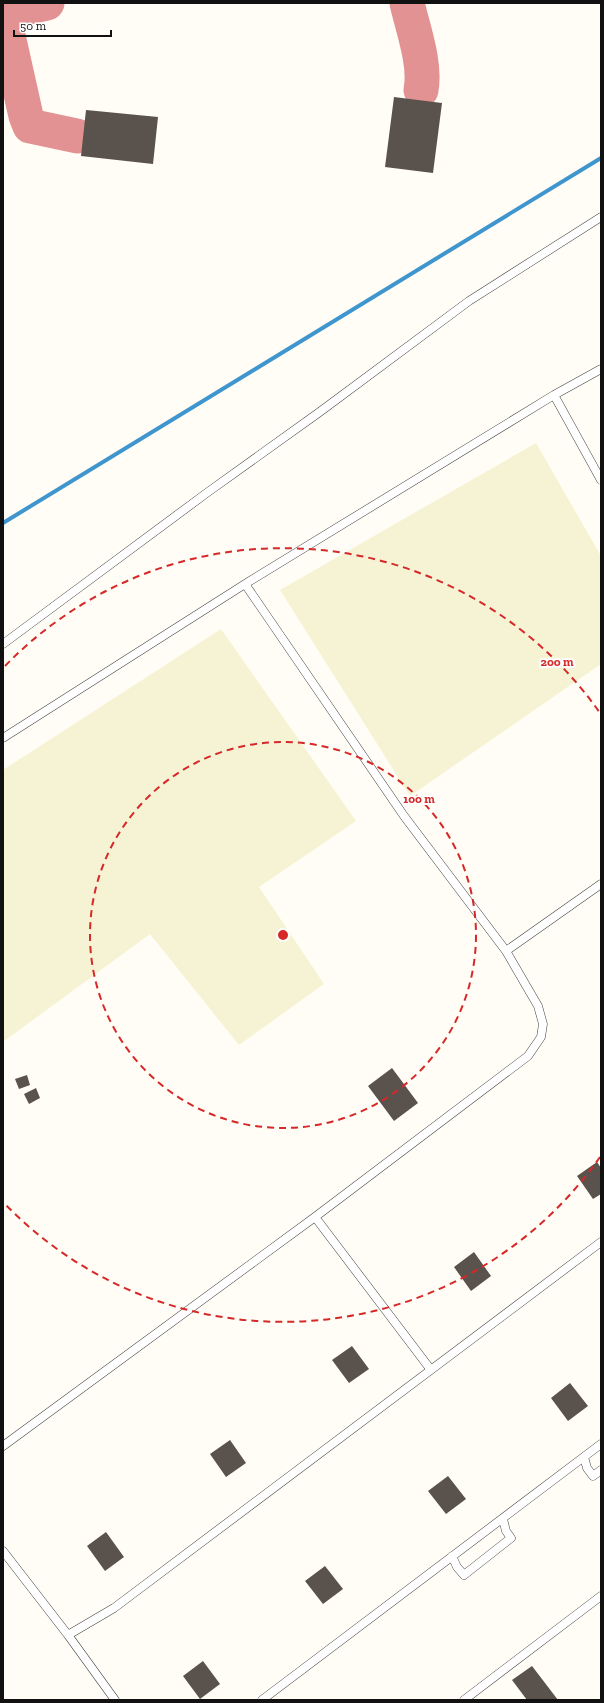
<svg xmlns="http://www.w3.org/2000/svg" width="604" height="1703" viewBox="0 0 604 1703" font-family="'Zilla Slab',serif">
  <rect width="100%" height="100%" fill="#fffdf5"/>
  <path fill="#f6f3d4" d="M536,443l65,113v108l-191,132 -130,-206z
    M221,629l135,192 -97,66 65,97 -85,61 -89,-111 -147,108v-272z"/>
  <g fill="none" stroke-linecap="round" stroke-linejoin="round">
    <path stroke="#3f96cf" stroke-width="4" d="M3,523l598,-365"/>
    <path stroke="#e29292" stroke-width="35" d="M407,3c6,26 19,61 14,87
      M3,13l44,-10
      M7,31l19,85 4,10 47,10"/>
  </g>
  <path fill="#5a524d" d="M394,97l48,6 -9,70 -48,-6z
    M86,110l72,7 -5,47 -72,-8z
    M392,1068l26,35 -24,18 -26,-35z
    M27,1075l3,10 -11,4 -4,-10z
    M36,1088l4,10 -11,6 -5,-10z
    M597,1162l4,6v26l-8,5 -16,-23z
    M474,1252l17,24 -20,15 -17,-24z
    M352,1346l17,23 -20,14 -17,-23z
    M570,1383l18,23 -20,15 -17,-23z
    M230,1440l16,23 -20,14 -16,-23z
    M448,1476l18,23 -20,15 -18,-23z
    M106,1532l18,25 -19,14 -18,-25z
    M325,1566l18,23 -20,15 -18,-23z
    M203,1661l17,23 -20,15 -17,-23z
    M532,1666l26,34h-31l-15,-20z"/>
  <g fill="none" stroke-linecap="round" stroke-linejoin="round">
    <g stroke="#444" stroke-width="9">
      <path id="service" d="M554,395l47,85
        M245,584l159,232 102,135 95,-67
        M3,644l205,-152 113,-81 148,-110 132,-84
        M3,738l242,-154 309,-189 47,-26
        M315,1217l116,153
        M3,1446l312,-229 213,-161 13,-19 2,-13 -5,-18 -32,-55
        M584,1457l3,11 6,8 8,-6
        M3,1551l65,84 47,65
        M452,1556l5,11 7,8 47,-37 -5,-7 -3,-12
        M68,1635l46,-27 487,-366
        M262,1700l339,-256
        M464,1700l137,-104"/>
    </g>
    <use href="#service" stroke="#fff" stroke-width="8"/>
  </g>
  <g fill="none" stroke="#d62828" stroke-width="2" stroke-dasharray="7 5">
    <circle cx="283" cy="935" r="193"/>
    <path d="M600 1157A387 387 0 0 1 5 1204M5 666A387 387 0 0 1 600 713"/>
  </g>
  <circle cx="283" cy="935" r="6" fill="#d62828" stroke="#fff" stroke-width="2"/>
  <g font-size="12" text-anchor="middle" font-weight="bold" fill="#d62828" stroke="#fff" stroke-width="4" stroke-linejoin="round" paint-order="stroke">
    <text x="557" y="666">200 m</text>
    <text x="419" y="803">100 m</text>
  </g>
  <rect width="604" height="1703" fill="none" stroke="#111111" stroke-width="8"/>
  <path d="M14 30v6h97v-6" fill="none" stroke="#111111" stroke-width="2"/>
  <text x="20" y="30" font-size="12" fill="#111111" stroke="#ffffff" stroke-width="3" paint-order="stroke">50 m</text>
</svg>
